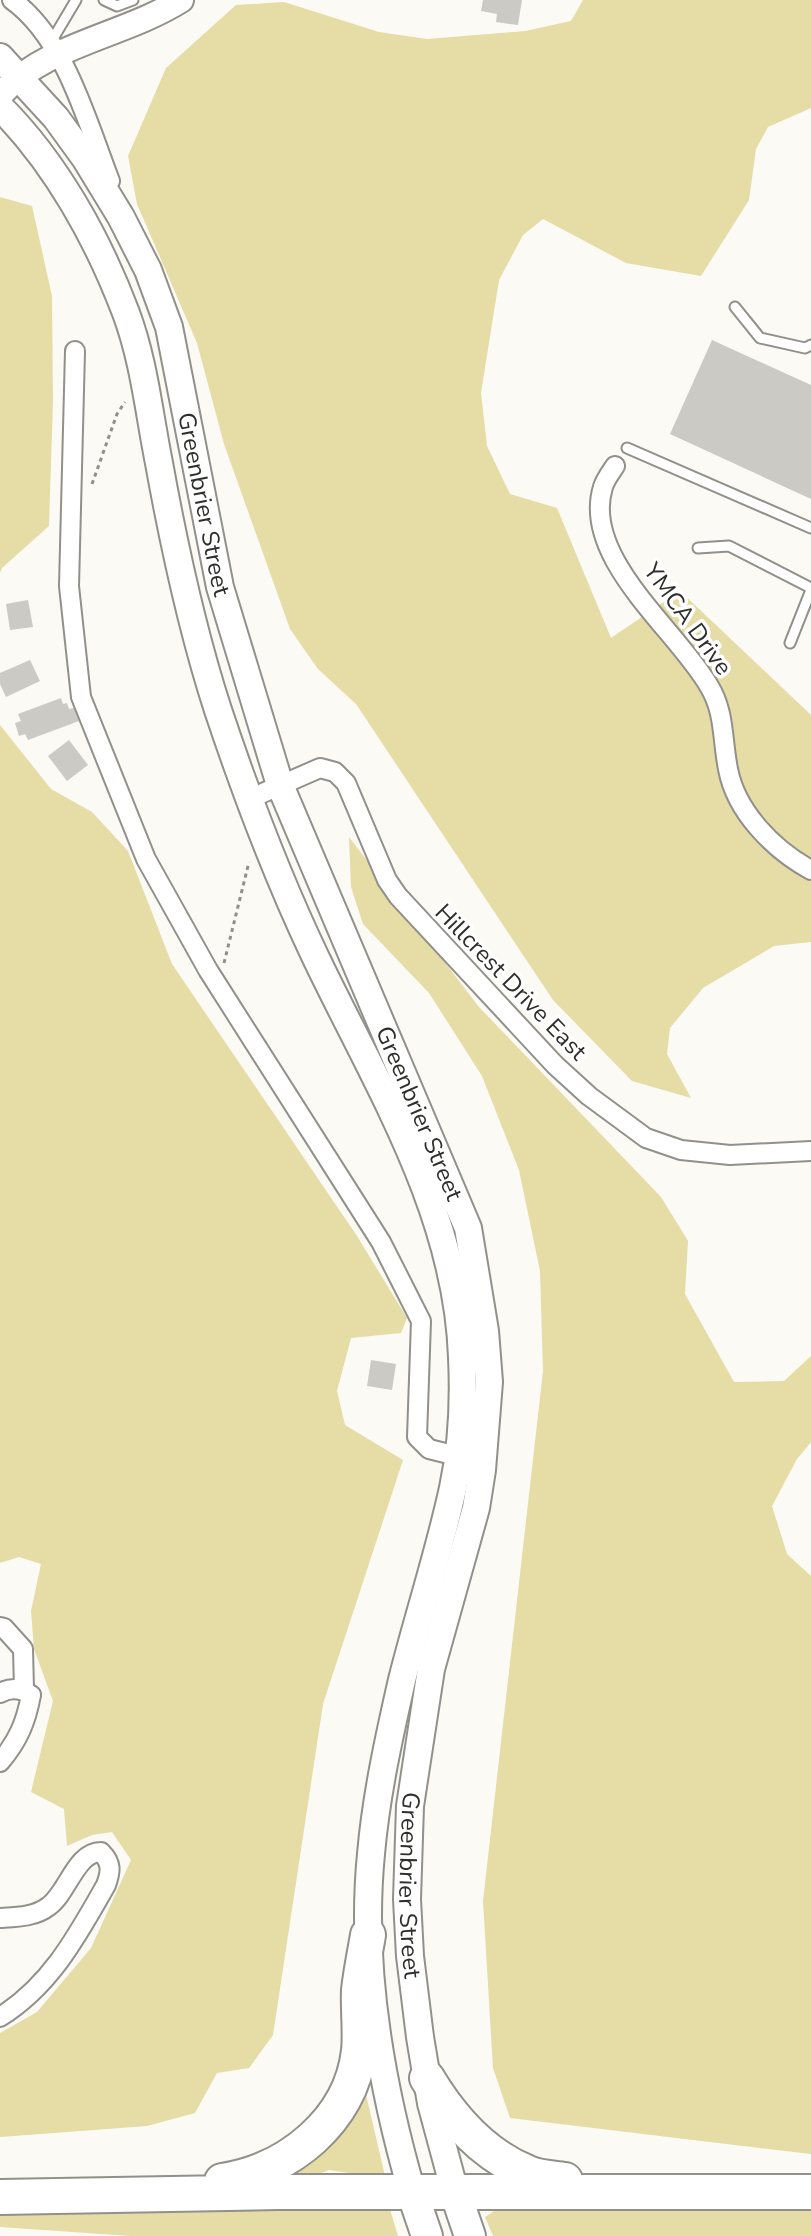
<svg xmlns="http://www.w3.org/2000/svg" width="811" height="2236" viewBox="0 0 811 2236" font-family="'Nunito Sans',sans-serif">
  <rect width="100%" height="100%" fill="#fbfaf4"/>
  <path fill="#e6dca6" d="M583,0h228v108l-43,19 -12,22 -7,51 -48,76 -75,-13 -83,-44 -20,16 -24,45 -18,113 6,53 23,48 47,14 54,130 69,-47 131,124v227l-37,4 -71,42 -33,40 -3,26 24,44 -59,-17 -79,-81 -197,-296 -38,-35 -28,-40 -66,-185 -27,-101 -60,-139 -9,-48 38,-88 70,-63 48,-3 95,30 48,7 98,-8 46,-10z
    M0,197l32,9 20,90 1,105 -4,125 -47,42 -2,5z
    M0,725l51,64 41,23 36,39 44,113 185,272 50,82 -6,15 -50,5 -14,53 8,34 58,35 -80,244 -50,331 -24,33 -32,5 -22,40 -48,13 -147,11v-104l37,-21 54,-64 40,-88 -19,-28 -20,3 -25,11 -3,-37 -33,-17 22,-91 -19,-52 -3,-38 10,-47 -22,-7 -19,6z
    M349,837l130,170 182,190 27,44 -3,53 49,88 50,-1 27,-25v86l-14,17 -25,47 15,48 24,22v578l-301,-36 -17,-50 -10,-167 60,-530 -3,-100 -21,-101 -37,-94 -53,-83 -66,-69 -12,-37z
    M364,2086l21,90 -10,1 -46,-7 -18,7 -37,2z
    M388,2203l10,33h-268l-130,-9v-12z
    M530,2205l281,4v27h-318l-8,-19 12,-8z"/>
  <path fill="#cbcac4" d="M483,0h39l-4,25 -22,-3 1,-8 -16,-3z
    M712,340l99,45v114l-141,-65z
    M28,600l5,27 -23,3 -4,-26z
    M30,660l10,21 -34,16 -6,-13v-11z
    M61,698l2,6 4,-1 2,6 5,-1 5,13 -51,19 -3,-6 -6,2 -4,-13 6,-2 -3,-7z
    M69,740l19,25 -21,16 -19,-25z
    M371,1360l25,4 -4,26 -25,-4z"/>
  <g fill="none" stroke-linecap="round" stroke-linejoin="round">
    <g stroke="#91908a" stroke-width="13">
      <path id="service" d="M104,0l13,6 16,-6
        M51,42l25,-42
        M735,307l25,31 45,10 6,-3
        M627,448l184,80
        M698,548l31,-2 82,42
        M790,643l21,-53"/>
    </g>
    <g stroke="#91908a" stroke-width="22">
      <path id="minor" d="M12,0c53,38 75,122 98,181
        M75,351l-6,235 12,111 65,162 62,111 173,272 40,79 -4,116 12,12 28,7
        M615,466c-4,6 -10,14 -12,21 -22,71 74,143 106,199 16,26 13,53 19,83 8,43 46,81 83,101
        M249,799l71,-31 15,4 11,11 41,97 11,16 157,169 34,31 57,42 35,12 49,5 81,-4
        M0,1627l4,1 19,21 1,40
        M0,1693c11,-6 21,-5 31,2 -5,27 -13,46 -31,67
        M0,1918c17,-1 35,-1 49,-12 19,-14 27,-54 52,-54 11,11 10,19 5,33 -29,51 -55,100 -106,132"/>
    </g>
    <g stroke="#91908a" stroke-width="28">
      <path id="tertiary" d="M0,95c48,-52 122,-58 181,-95"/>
    </g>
    <g stroke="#91908a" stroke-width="30">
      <g id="secondary">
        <path id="s1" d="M0,57l56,61 29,40 36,59 27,53 21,57 51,260 60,198 188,443 17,103 4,51 -7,88 -6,38 -45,161 -21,137 -3,93 3,57 10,81 11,66 24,89"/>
        <path d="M0,107c56,56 98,132 126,206 18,48 23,100 33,150 15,83 33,167 59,247 28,84 59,166 97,246 61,128 142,255 147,401 2,42 0,89 -9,131 -14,65 -35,128 -51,192 -13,57 -26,116 -31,174 -11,111 10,231 41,338"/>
      </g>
    </g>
    <g stroke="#91908a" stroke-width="34">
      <path id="primary" d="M412,2192l15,44
        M455,2192l15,44"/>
    </g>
    <g stroke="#91908a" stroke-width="38">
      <path id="motorway" d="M427,2078c24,40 56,77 101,95 11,5 25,5 37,7
        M222,2181c66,-10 129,-60 137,-130 2,-20 -1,-41 0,-61 2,-18 6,-37 9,-55
        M0,2197l278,-5h533"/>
    </g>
    <path stroke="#908f8c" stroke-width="3" stroke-dasharray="4 4" stroke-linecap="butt" d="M92,484l25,-70 8,-12
      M224,963l25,-101"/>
    <use href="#service" stroke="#fff" stroke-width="9"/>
    <use href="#minor" stroke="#fff" stroke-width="18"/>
    <use href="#tertiary" stroke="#fff" stroke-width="24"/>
    <use href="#secondary" stroke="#fff" stroke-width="26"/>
    <use href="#primary" stroke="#fff" stroke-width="30"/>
    <use href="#motorway" stroke="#fff" stroke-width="34"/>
  </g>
  <g text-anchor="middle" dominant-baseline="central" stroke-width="7" stroke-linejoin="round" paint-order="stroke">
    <g font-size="24" fill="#2e2e2c" stroke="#fff">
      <text stroke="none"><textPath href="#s1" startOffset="502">Greenbrier Street</textPath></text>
      <text transform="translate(688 619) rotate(54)">YMCA Drive</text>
      <text transform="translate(511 982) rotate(46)">Hillcrest Drive East</text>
      <text stroke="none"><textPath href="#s1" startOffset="1150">Greenbrier Street</textPath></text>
      <text stroke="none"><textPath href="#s1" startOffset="1942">Greenbrier Street</textPath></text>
    </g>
  </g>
</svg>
